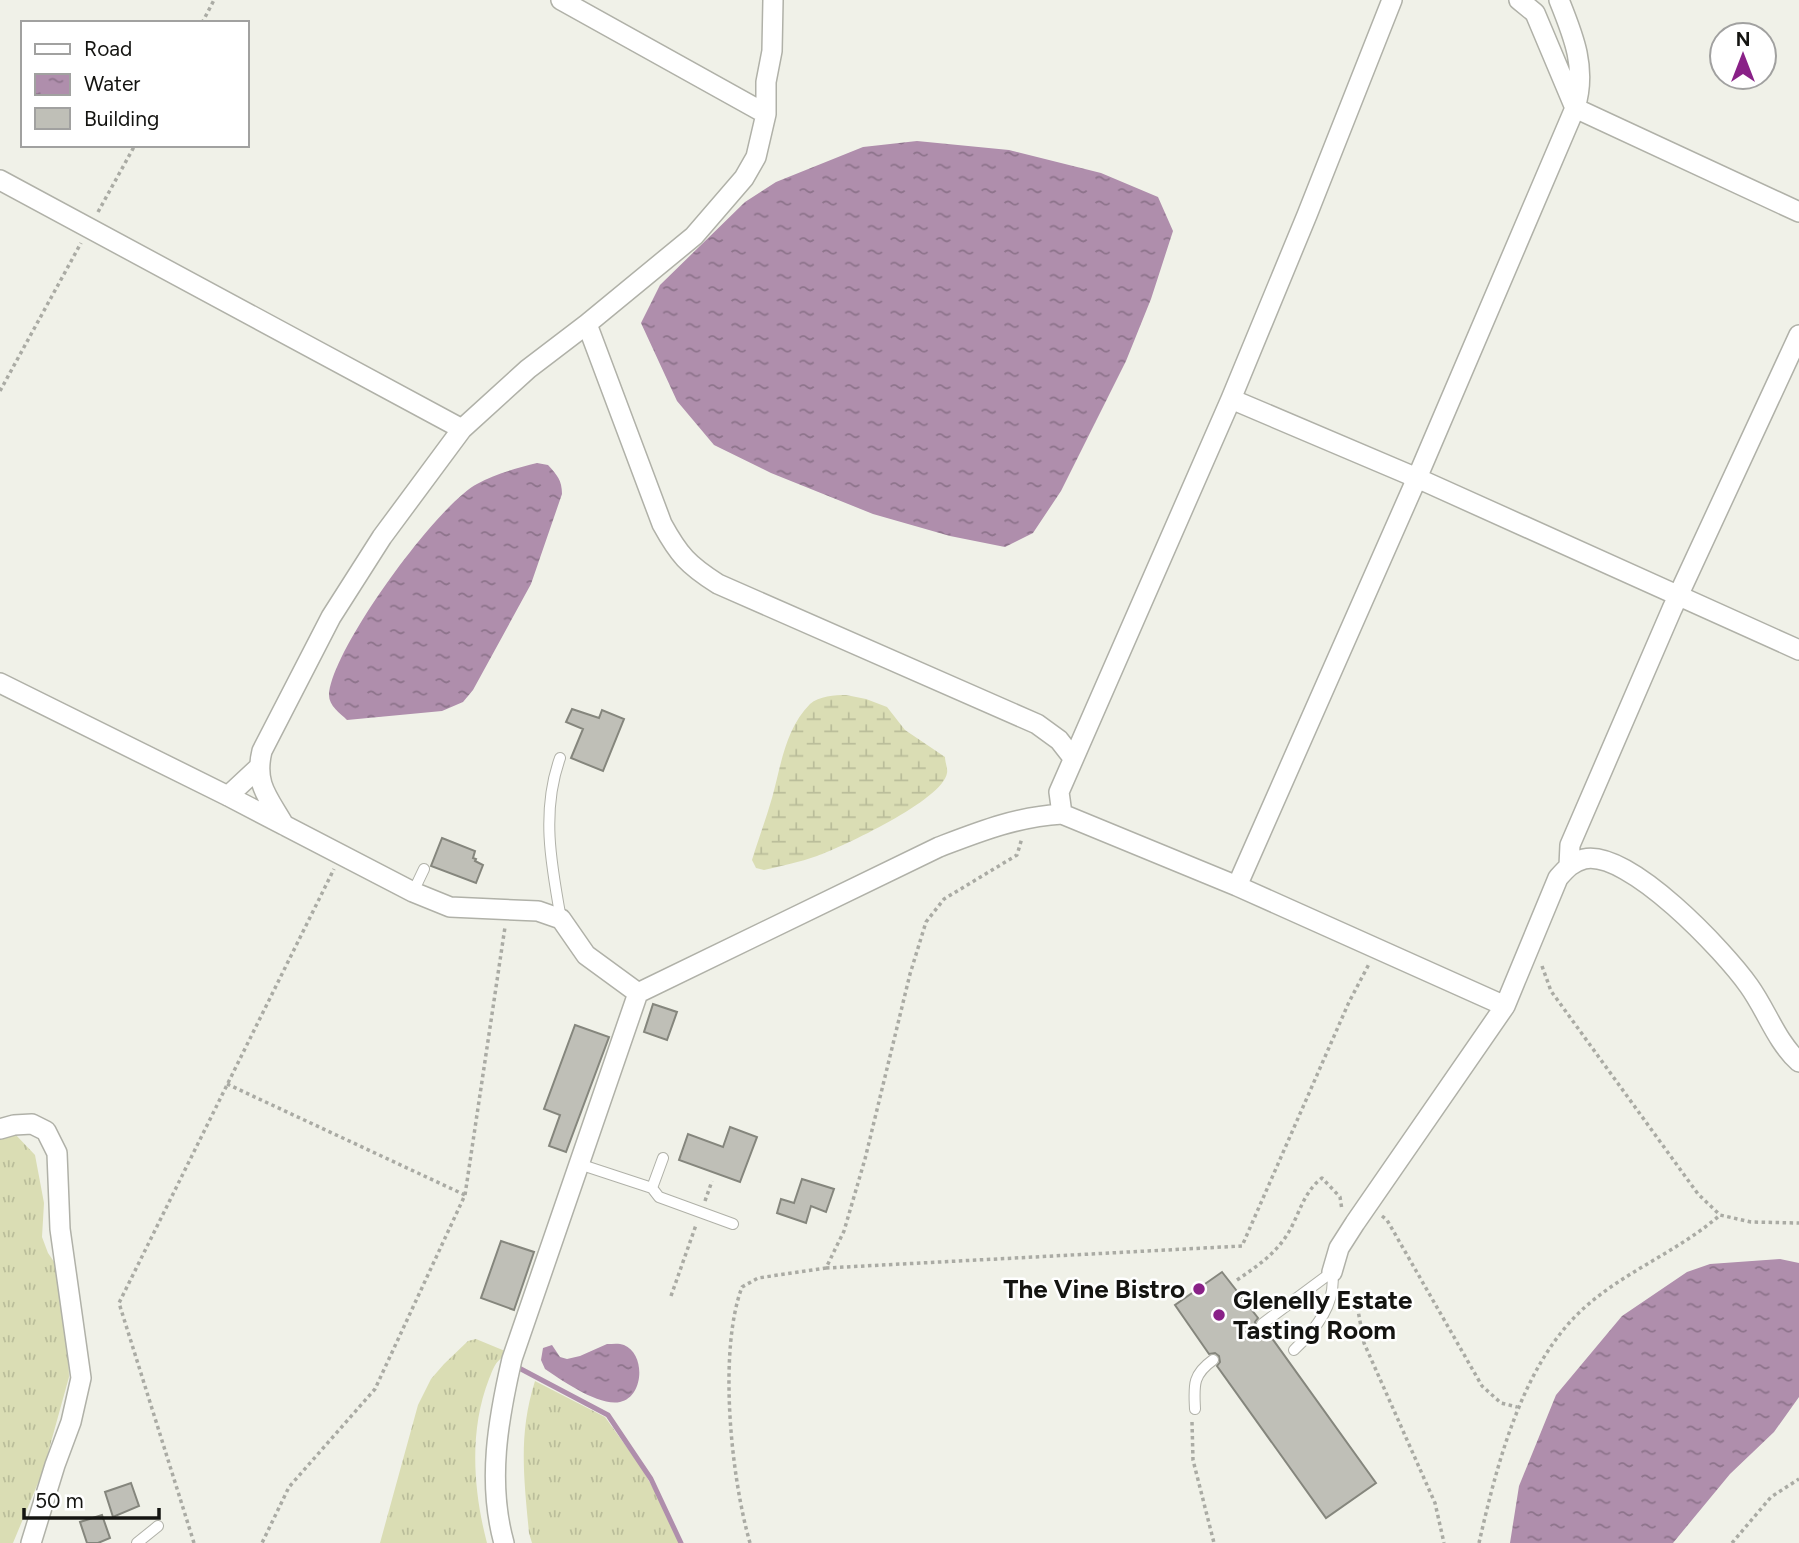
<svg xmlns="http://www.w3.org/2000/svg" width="1799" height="1543" viewBox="0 0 1799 1543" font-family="Figtree,sans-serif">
  <defs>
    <pattern id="grass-tufts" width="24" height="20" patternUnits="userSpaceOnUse" patternTransform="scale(1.75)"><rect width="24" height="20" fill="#daddb4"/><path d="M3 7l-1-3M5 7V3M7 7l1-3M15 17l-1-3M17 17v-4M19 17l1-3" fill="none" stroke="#babd9a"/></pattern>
    <pattern id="wetland-marsh" width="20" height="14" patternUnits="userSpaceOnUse" patternTransform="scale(1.75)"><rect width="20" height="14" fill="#daddb4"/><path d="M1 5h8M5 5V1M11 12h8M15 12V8" fill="none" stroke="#babd9a"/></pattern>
    <pattern id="water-ripples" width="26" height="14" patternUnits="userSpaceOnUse" patternTransform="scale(1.75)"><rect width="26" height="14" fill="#af8eac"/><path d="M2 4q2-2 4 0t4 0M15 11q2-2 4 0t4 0" fill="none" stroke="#8d738b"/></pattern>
  </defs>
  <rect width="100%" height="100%" fill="#f0f1e8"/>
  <path fill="url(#grass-tufts)" d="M15,1134l20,21 9,48 -2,34 6,16 11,16 8,55 2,53 -26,94 -30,72h-13v-407z
    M476,1339l29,12 -2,6c-8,5 -10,12 -14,22 -20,51 -16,111 -2,164h-107l38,-138 13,-26 13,-15 24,-23z
    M535,1381l70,36 36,50 25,44 13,32h-147l-3,-10c-5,-55 -11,-98 6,-152z"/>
  <path fill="url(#wetland-marsh)" d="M846,695l20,4 21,8 18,23 40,27c0,5 3,12 2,16 -4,27 -105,74 -130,83 -17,6 -36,10 -53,14l-8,-2 -4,-8c6,-20 14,-41 20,-62 9,-32 13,-69 38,-94 9,-8 25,-9 36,-9z"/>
  <path fill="url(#water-ripples)" d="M917,141l92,9 92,23 57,24 15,34 -22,68 -25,62 -65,130 -28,42 -28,14 -55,-11 -77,-22 -102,-41 -57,-28 -37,-44 -36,-78 19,-38 85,-83 31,-20 87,-35z
    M537,463l11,2c9,10 14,15 14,29l-31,90 -58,106 -10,12 -21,9 -95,9c-7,-7 -18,-14 -18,-25 2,-45 108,-190 148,-211 18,-10 40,-16 60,-21z
    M1780,1259l19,4v134l-25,35 -44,42 -57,69h-163l9,-57 37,-91 66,-79 65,-44 23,-8z
    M607,1344c6,0 12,-1 17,1 22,9 20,52 -4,57 -20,5 -59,-22 -75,-33l-4,-9 2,-12 9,-3 8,12 7,2 13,-3z"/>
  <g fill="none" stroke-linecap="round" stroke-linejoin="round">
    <path stroke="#af8eac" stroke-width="5" d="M519,1368l89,47 43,64 30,64"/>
  </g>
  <path fill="#bfbfb7" stroke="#85867d" stroke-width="2" d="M572,709l27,9 3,-8 22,9 -21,52 -32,-13 12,-29 -17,-7z
    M442,838l33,13 -2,7 3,1 -1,2 8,4 -7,18 -45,-17z
    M653,1004l24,8 -10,28 -23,-8z
    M575,1025l34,12 -43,115 -17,-6 11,-31 -16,-6z
    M730,1127l27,10 -17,45 -61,-22 9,-26 35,13z
    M802,1179l32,10 -8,23 -15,-6 -5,17 -29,-10 4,-14 13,4z
    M501,1241l33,11 -20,58 -33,-12z
    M1222,1272l36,46 -3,4 1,6 4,3 6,-1 110,153 -50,35 -109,-152 3,-4 -1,-6 -4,-3 -6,1 -34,-49z
    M131,1483l8,23 -26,11 -8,-25z
    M102,1515l8,23 -12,5h-11l-7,-21z"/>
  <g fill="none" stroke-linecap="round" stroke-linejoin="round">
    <g stroke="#b0b1a8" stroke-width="12">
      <path id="service" d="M560,758c-19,53 -9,106 1,161
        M413,892l11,-23
        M579,1164l73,24 7,9 74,27
        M652,1188l11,-30
        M1262,1324l70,-52c5,31 -16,57 -38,78
        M1195,1409c-1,-23 -3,-34 18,-49
        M137,1543l21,-17"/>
    </g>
    <g stroke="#b0b1a8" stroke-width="22">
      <path id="minor" d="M561,0l205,114
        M1392,0l-85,215 -76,184 -172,393 3,22 175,72 268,120 53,-128c8,-9 14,-16 26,-19 45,-10 141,93 165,127 18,25 27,55 50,76
        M1519,0l16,13 40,95 224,104
        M0,180l462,249 66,-60 59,-45 75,200c17,31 26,41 56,60l319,140 22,16 14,18
        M587,324l107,-88 50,-58 12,-21 10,-43v-32l6,-31 1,-51
        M1231,399l186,79 382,172
        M0,683l228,113 185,96 37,15 88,4 23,8 25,36 52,38
        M228,796l29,-27
        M284,825c-16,-28 -30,-41 -22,-74l69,-134 51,-80 80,-108
        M1569,866l1,-21 102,-236 127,-274
        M1237,886l180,-408 158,-370c12,-39 -1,-71 -16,-108
        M0,1129l14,-4 18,-1 14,7 11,22 3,76 21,149 -10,44 -16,43 -24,78
        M1332,1272l7,-24 16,-25 150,-217
        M504,1543c-17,-61 -6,-123 8,-184l126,-366 301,-146c42,-16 77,-30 123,-33"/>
    </g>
    <path stroke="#aaaba4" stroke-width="3.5" stroke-dasharray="3.5 3.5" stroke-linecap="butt" d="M202,23l12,-23
      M98,212l37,-67
      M0,391l81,-148
      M1542,966l9,25 147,203 22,21 31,7 48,1
      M227,1084l238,111 -90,194 -86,98 -27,56
      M465,1195l40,-268
      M705,1201l7,-20
      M1382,1216l5,4 95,166 19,17 16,4
      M826,1268l416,-22 107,-244 20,-38
      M1237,1280c19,-13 37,-25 50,-45 12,-19 16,-43 35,-57l18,19 2,13
      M1344,1291l13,14 7,38 71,160 9,40
      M671,1296l25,-71
      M1192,1422l1,38 21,83
      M194,1543l-75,-240 215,-434
      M750,1543c-19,-66 -32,-192 -8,-256l16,-9 68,-10 18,-37 21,-72 45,-185 16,-52 18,-23 73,-44 5,-17
      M1479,1543c18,-79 43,-179 105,-235 41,-37 95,-57 136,-93
      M1732,1543l39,-46 28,-18"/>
    <use href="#service" stroke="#fff" stroke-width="10"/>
    <use href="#minor" stroke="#fff" stroke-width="19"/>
  </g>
  <g fill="#892187" stroke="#fff" stroke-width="2.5">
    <circle cx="1199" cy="1289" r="7"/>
    <circle cx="1219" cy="1315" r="7"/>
  </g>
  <g text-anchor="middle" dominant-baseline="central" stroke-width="5" stroke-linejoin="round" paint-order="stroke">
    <g font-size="26" font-weight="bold" fill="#141411" stroke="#fff" text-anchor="end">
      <text x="1185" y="1289">The Vine Bistro</text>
      <text x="1233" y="1300" text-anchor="start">Glenelly Estate<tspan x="1233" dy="30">Tasting Room</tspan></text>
    </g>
  </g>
  <rect x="21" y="21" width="228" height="126" fill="#ffffff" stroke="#a1a1a0" stroke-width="2"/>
  <rect x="35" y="44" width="35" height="10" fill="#ffffff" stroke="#a1a1a0" stroke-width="2"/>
  <text x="84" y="56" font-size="21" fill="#141411">Road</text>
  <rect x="35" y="74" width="35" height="21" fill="url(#water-ripples)" stroke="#a1a1a0" stroke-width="2"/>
  <text x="84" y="91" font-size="21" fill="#141411">Water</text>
  <rect x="35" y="108" width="35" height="21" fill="#bfbfb7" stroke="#a1a1a0" stroke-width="2"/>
  <text x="84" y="126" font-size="21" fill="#141411">Building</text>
  <g transform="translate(1743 56)"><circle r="33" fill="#ffffff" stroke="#a1a1a0" stroke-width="2"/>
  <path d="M0-5L12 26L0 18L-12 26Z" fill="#892187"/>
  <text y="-10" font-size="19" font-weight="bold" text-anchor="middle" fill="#141411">N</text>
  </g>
  <path d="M24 1508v10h135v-10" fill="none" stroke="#141411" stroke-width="3.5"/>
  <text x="35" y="1508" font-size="21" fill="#141411" stroke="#ffffff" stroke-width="5" paint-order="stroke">50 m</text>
</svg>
